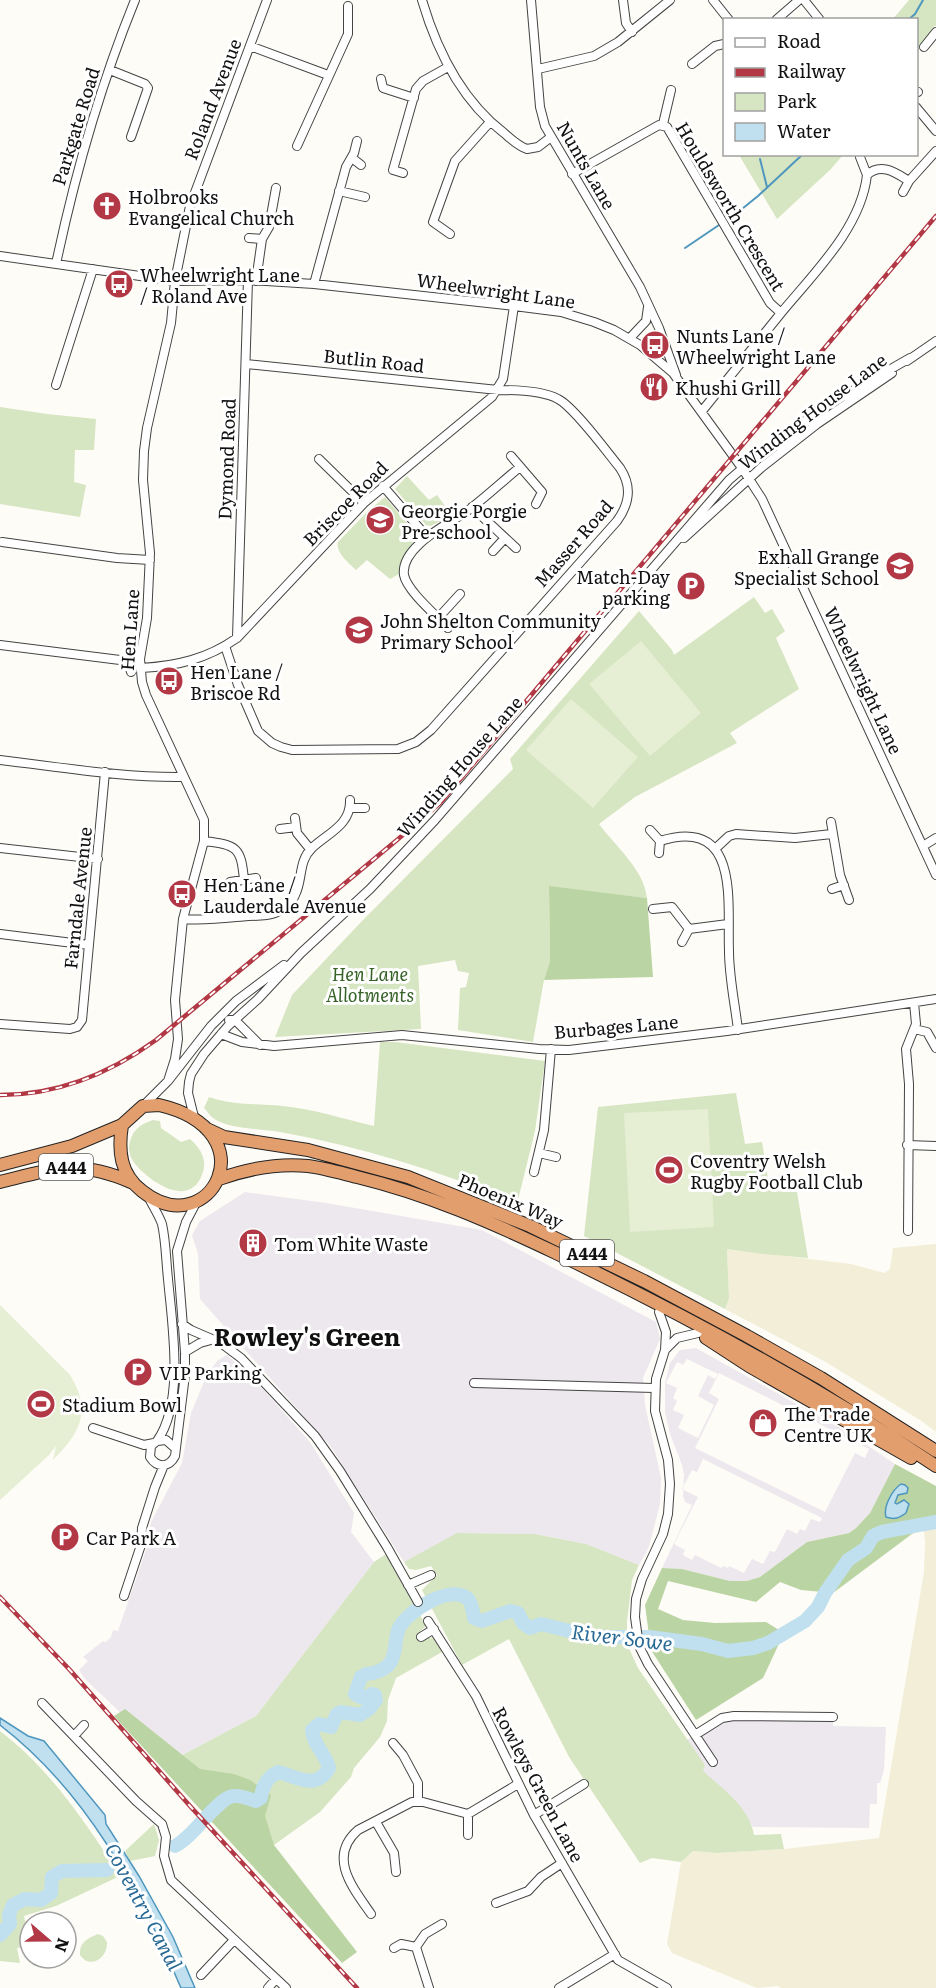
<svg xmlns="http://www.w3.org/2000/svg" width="936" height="1988" viewBox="0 0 936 1988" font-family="Literata,serif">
  <rect width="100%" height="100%" fill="#fefcf6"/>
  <path fill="#ede7ee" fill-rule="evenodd" d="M245,1192l81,11 156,27 174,92 4,17 -17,39 2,27 16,73 -1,26 -11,43 -10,18 -53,-21 -51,-10 -77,-1 -54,29 -73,-115 -131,-148 -2,-45 -6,-19 8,-14z
    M696,1348l156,87 43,29 -25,49 -14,15 -7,5 -42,9 -47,35 -13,4h-17l-48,-12 -20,-1 30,-63 -7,-3 -2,-6 1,-21 -2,-10 -12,-31 -5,-22v-29l5,-20 10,-13zM687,1359l31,15 -3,5 -7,-4 -10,21 16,9 -16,33 -20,-10 6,-13 -11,-5 4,-9 -4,-3 4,-10 -11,-5 11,-21 6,3zM719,1373l150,76 -4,9 -10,-5 -30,59 -130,-64 24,-49 -10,-6zM703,1459l119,59 -2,4 -9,-3 -6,12 -5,-2 -3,5 -10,-5 -12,23 -5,-1 -7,13 -11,-5 -8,14 -15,-7 -1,2 -5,-2 -2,2 -26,-13 -3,5 -9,-5 2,-5 -11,-6 24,-47 -16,-8 10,-19 5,2z
    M227,1355l35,33 48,54 44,71 -3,19 23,30 -118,154 -85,45 -86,-82 -6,-9 9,-9 -5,-4 20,-16 3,1 5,-5 2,-7 5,1 28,-81 5,-28 31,-59 9,-50 15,-36 11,-16z
    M833,1717v9l53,1 -2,43 -4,13h-3v21h-7l-1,24 -116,-1 -23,-32 -28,-24 3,-6 -18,-25 35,-22z"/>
  <path fill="#f2eed7" d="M936,1244v188l-16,-12 -96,-59 -99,-52 4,-11 -2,-49 124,15 33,9 6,-4 3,-21z
    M928,1522h8v466h-155l-3,-2 -21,2 -85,-35 -5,-9 14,-82 12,-11 24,2 67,-4 95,-11 45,-266 1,-30 -1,-11 -4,-6z"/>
  <path fill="#d6e5c2" d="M909,0h27v26h-2l-17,27 -1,-33h-24z
    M739,155h104l-13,15 -53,49z
    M0,407l47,7 49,5 -2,31h-19l-1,32 12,3 -6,32 -80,-13z
    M407,476l22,24 8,-5 15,20 -21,11 -5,-1 -31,-36z
    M385,497l33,39 -16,23 -3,15 -9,5 -23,-19 -11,10c-7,-7 -21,-17 -18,-28l30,-31z
    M754,597l11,16 7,-4 13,22 -9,7 23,51 -69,44 7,10 -102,54 -36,27c16,22 45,45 48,74l-98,-11 1,74 -6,19 -11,62 -75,-12 2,-42 6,-1 3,-14 -11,-2 -3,-11 -37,6 3,63 -146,8 17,-42 70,-74 151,-152 -3,-10 129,-148 33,39 2,5z
    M380,1042h15l150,19 -10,70 -18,73c-76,-33 -155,-57 -237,-72 -18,-3 -53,-3 -67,-14 -3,-2 -6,-7 -9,-10l5,-11c26,9 47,6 74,9 31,3 60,13 91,20z
    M736,1093l9,51 17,-2 8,49 27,1 11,66 -45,-4 -36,-5 2,49 -4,11 -141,-73 14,-129z
    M153,1120l7,1 1,7 20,14 9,-3c10,9 17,19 13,33 -9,29 -35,20 -53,6 -14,-11 -27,-23 -18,-42 4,-9 12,-13 21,-16z
    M457,1533l78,1 51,10 53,21 -7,15 -5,42v22l11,24 67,97 -2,6c19,17 47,37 51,64l27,-1 3,15 -67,4 -24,-2 -12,11 -29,-4 -12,5 -71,-106 -60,-118 -47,26 -40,-75 15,-15 -6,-9 -15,4 -7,-1 -5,-7z
    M386,1554l39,70v3l-7,6 4,7 4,-2h8l8,14 -46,26 -8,22 -1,21 -7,16 -26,31 -3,9 -31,35 -46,33 -103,-84 85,-45 118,-154z
    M0,1731c50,38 87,93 120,145l-64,30 -32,10 6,29 -13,3 3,15 -20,-2z
    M154,1824l5,16 -4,16 -25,5 -5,-10z
    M98,1934l5,2 4,6c1,16 -17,28 -27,13 -1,-13 8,-17 18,-21z"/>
  <path fill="#bbd4a3" d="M549,886l98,12 6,79 -109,3 6,-19z
    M895,1464l41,22v36h-8l-95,71 -32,-3 -21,-8 -24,20 -88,-21 -10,28 25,11 32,3 51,-1 18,11 -21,45 -67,42 -45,-70 -6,-45 17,-37 20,1 48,12h17l13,-4 47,-35 42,-9 7,-5 14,-15z
    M125,1709l75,60 34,5 16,6 21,15 -6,21 9,29 83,107 -15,11 -228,-247z"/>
  <path fill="#e6eed3" d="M641,641l60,72 -51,43 -61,-72z
    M571,699l67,58 -45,51 -67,-58z
    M708,1109l6,118 -84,5 -6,-119z
    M0,1305l70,70c22,36 11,57 -17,85l3,-14 -7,9 -49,45z"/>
  <path fill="#c0e0f0" stroke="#4f97be" stroke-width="1.5" d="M901,1484l4,1 3,3 -1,5 -9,2 -3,8 2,1 7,-4 5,4 -3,9c-7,5 -11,7 -20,4 -3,-10 6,-27 15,-33z
    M0,1718l28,18 16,5 61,74 1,9 33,52 34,61 22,51h-14c-42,-98 -95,-197 -181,-263z"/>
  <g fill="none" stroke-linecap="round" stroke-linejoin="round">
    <path stroke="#4f97be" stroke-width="2" d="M908,20l7,-6 8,-14
      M760,159l7,28
      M732,217l26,-21 45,-42
      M685,248l34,-23"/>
    <path stroke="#c0e0f0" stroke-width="14" d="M175,1846c19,-9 41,-47 58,-50 8,-1 16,3 23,5l5,-3c1,-12 7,-21 17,-26 20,5 38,19 51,-4 -3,-14 -16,-23 -17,-38l7,-6 12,3 6,-13 4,-2 19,3 9,-6 7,-9 -1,-5 -3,-1c-7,4 -10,5 -17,0l6,-17 5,-3c8,0 19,-4 24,-11 7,-10 4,-24 9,-35 9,-17 53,-46 70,-28 3,5 4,12 5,18l8,3 28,-10 8,2 5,10 7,5 11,-4 53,13h55l53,7 26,7 25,-3 15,-5 37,-22 13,-14 7,-14 23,-33 18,-12 7,-12 9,-4 54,-10
      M0,1935l10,-11 -1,-9 4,-10 12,-6 16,1 10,-7 1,-16 10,-6 45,-1"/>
    <g stroke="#444" stroke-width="10">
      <path id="minor" d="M422,0c15,51 39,100 82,133 7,6 14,13 23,16l11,-2 13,-10
        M531,0l9,107 5,19 95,161 19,41 17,47
        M623,0l3,23 6,9
        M713,0l16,20
        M804,0l16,20
        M776,20l23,-20
        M250,46l78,29
        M924,47l12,-15
        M692,64l23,-18 9,-2
        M538,69l56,-13 24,-14 52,-42
        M110,70l35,14 3,4 -17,49
        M381,79l2,9 31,10
        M916,93l2,-1
        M916,107l20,24
        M663,124l8,-34
        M297,146l51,-112v-28
        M860,157l7,18
        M352,158l9,7
        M403,173l-10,-3 23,-81 7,-8 25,-14
        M572,174l87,-49 8,2 103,176 11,10 -79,98
        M339,191l26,6
        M903,192l6,-11 27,-30
        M450,234l-17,-12 22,-61 35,-39
        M249,238l13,1
        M0,256l175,25 73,-1 66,4 200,22 47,6 33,10 20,8 26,15 33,28 69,95 20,31 174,376
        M56,264c19,-90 44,-178 79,-264
        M256,281l6,-42 7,-12 7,-39
        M314,284l32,-117 8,-14 3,-12
        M781,313c33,-40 80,-85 86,-138 14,-13 29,-2 42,6
        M630,338l16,-17 2,-14
        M907,361l29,-20
        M56,385l37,-116
        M511,456l31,36 -6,12
        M319,459l45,44
        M383,486l44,51
        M472,507l44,41
        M684,538l78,-71 55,-43 75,-51
        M2,542l115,16 33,2
        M493,551l12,-13
        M439,617l21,-23
        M448,628c-11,-12 -41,-37 -44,-53 -4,-29 47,-52 66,-66 17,-13 33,-28 50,-42
        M237,638l11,-358
        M0,645l128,16
        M225,646l13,39 20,46 14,12 9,4 11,3 106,-1 18,-7 15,-12 186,-209c13,-18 15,-35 3,-53 -13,-16 -46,-61 -62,-69 -14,-8 -44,-9 -60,-9l-252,-26
        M131,652l-3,9 3,11
        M141,668c36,-2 66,-9 96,-30l127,-135 128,-106 11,-18 11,-73
        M0,760c60,7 123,18 184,17
        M350,808h15
        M295,818l2,15 13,16
        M831,822l9,53 9,25
        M280,829l16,-2
        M650,830l10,11 -1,12
        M204,841c33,4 37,6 40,39
        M660,841c81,-25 67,61 69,110 0,26 6,53 9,79
        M923,846l13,-8
        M0,848l98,11
        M715,849l14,-13 7,-2 59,4 37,-4
        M230,882l26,-4
        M832,889l12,-4
        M653,909l19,-2 17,22 -7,13
        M183,919c22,2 43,-1 65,-3 8,0 19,0 27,-3 8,-3 17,-10 20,-18 8,-15 3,-34 17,-47 16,-15 39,-23 38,-48
        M689,929l39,-5
        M0,934l89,11
        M229,1020h6l25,25
        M0,1024l70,5 7,-2 5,-7 23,-248
        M914,1029l13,3 9,16
        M221,1034l21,8 32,4 128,-11 137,14 30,1 158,-19 209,-32
        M168,1081l7,-22 3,-20 -3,-39 8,-81 21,-78v-21l-58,-125 -4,-13 -2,-23 7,-41 3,-65 -7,-73 1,-29 3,-23 24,-105 4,-42 15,-75 77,-206
        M143,1106l25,-25 43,-55 25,-25 48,-36
        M194,1117l-6,-24 1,-11 2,-8 13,-20 24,-28 30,-27 43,-46 69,-64 65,-69 294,-340 28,-24 66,-48 87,-50
        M907,1145l29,1
        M539,1153l17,4
        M534,1172l10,-42 7,-81
        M148,1196c4,9 11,19 14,28 4,18 4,37 6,55 4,45 17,123 -11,162
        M908,1231l1,-147 -3,-35 10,-25 -2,-21
        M659,1312l7,20 -1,18
        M182,1324l9,6 30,13 20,15 74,78 25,35 47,76 31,55
        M698,1333l-21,5 -12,12 -9,29 -1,32 13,49 2,24 -2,30 -5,20 -21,45 -6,20 -1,18 4,29 9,18 65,98
        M185,1352l15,-9 11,-3
        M474,1383l180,5
        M93,1428l51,17 10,-2
        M175,1448l-9,-8 -9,1 -6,5 -1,11c7,11 19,11 25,-1l10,-81v-23l-8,-101 9,-29 11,-21
        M408,1585l23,-10
        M124,1596l17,-51 1,-17 13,-41 9,-22
        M428,1621l48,75 58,119 84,145 49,28
        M421,1637l13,-8
        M42,1703l94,98 26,23 4,13 -2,19 7,24 115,108
        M695,1735l27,-17 12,-2 99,1
        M74,1736l10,-11
        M393,1743l10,12 15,28v18
        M468,1814v21
        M534,1815l50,-31
        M376,1822l18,31 2,19
        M496,1903l32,-12 13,-14 21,-14
        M371,1914c-18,-26 -44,-57 -13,-84l54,-28h11l45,12 50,-30
        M394,1948l7,-4 15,3
        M201,1975l33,-35
        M268,1988l8,-9
        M429,1988l-13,-41 9,-13 17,-10
        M559,1988l56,-34"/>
    </g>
    <g stroke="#222" stroke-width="14">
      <path id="highway" d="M159,1105c112,26 51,140 -17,86 -22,-17 -24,-40 -20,-66l21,-19z
        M207,1129l17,8 84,13 100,27 122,49 114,55 103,55 74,42 115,73
        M0,1165l72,-19 50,-21
        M219,1179c28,-10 59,-16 89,-13 16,2 33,7 49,11 70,17 134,45 199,76 131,63 259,132 380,213
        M0,1182c53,-13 78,-23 131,0
        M706,1338l43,28 162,92"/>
    </g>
    <use href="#minor" stroke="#fff" stroke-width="8"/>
    <use href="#highway" stroke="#e39e6e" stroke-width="12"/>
    <g stroke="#b13844" stroke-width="4.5">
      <path id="rail" d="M0,1095c58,0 109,-21 156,-55l241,-200 43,-37 496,-587
        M0,1597l69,72 121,137 167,182"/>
    </g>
    <use href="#rail" stroke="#fff" stroke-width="2" stroke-dasharray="7" stroke-linecap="butt"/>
  </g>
  <defs>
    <g id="church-disc" transform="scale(1.5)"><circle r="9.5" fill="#b13844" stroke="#fff"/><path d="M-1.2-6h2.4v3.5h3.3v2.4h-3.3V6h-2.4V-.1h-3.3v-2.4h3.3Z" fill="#fff"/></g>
    <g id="bus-disc" transform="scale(1.5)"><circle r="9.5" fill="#b13844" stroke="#fff"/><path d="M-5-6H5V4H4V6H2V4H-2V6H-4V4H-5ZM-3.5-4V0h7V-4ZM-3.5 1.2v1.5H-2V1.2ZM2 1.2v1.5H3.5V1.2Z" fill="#fff"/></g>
    <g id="restaurant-disc" transform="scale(1.5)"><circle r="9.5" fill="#b13844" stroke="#fff"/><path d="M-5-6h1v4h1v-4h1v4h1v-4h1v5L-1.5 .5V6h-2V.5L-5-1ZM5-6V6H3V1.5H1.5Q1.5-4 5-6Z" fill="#fff"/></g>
    <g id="school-disc" transform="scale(1.5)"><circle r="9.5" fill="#b13844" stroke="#fff"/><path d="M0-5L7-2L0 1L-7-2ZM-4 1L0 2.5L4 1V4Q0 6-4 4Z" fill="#fff"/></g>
    <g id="parking-disc" transform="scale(1.5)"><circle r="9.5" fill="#b13844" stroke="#fff"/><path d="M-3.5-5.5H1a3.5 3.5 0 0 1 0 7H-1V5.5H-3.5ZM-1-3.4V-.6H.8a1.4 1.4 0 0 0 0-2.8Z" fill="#fff"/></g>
    <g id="stadium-disc" transform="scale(1.5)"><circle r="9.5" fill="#b13844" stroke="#fff"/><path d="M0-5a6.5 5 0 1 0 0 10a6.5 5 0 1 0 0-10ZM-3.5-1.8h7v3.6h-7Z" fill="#fff"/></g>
    <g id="building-disc" transform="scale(1.5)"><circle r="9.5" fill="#b13844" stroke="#fff"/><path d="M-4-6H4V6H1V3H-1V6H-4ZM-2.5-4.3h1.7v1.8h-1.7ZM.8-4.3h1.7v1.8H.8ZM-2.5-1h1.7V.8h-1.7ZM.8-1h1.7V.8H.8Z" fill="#fff"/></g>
    <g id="shop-disc" transform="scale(1.5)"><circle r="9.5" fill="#b13844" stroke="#fff"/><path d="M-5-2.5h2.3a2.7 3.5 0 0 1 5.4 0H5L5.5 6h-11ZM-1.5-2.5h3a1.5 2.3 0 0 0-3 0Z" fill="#fff"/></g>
  </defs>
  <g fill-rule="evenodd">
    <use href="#church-disc" x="107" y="206"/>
    <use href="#bus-disc" x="119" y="284"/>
    <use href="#bus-disc" x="655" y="345"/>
    <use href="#restaurant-disc" x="654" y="387"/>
    <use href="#school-disc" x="380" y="520"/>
    <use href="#school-disc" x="900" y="566"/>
    <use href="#parking-disc" x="691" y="586"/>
    <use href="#school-disc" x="359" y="630"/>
    <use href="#bus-disc" x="169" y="681"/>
    <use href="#bus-disc" x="182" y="894"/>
    <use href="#stadium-disc" x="669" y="1170"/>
    <use href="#building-disc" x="253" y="1243"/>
    <use href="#parking-disc" x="138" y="1372"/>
    <use href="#stadium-disc" x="41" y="1404"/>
    <use href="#shop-disc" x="763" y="1423"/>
    <use href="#parking-disc" x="65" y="1537"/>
  </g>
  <g text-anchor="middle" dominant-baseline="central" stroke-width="6" stroke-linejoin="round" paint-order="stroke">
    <g fill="#fff" stroke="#585858" stroke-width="1.5">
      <rect x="39" y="1154" width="54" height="26" rx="4.5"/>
      <rect x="560" y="1240" width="54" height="26" rx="4.5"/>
    </g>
    <g font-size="16" font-weight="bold" fill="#111">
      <text x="66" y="1167">A444</text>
      <text x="587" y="1253">A444</text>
    </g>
    <g font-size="18" fill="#111" stroke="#fff">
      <text transform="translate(212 99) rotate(-69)">Roland Avenue</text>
      <text transform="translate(75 126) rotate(-73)">Parkgate Road</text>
      <text transform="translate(587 165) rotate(60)">Nunts Lane</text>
      <text transform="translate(731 206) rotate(59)">Houldsworth Crescent</text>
      <text transform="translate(496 290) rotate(8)">Wheelwright Lane</text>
      <text transform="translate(374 360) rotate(6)">Butlin Road</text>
      <text transform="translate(812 411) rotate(-37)">Winding House Lane</text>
      <text transform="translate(226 459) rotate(-88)">Dymond Road</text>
      <text transform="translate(345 503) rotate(-45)">Briscoe Road</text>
      <text transform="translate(573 543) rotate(-49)">Masser Road</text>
      <text transform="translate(129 630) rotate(-86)">Hen Lane</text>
      <text transform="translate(864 680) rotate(65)">Wheelwright Lane</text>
      <text transform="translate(459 766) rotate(-49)">Winding House Lane</text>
      <text transform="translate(77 898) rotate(-84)">Farndale Avenue</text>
      <text transform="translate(616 1026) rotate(-5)">Burbages Lane</text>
      <text transform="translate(511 1200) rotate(23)">Phoenix Way</text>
      <text transform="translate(539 1784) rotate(62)">Rowleys Green Lane</text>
    </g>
    <g font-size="18" fill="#111" stroke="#fff" text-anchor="start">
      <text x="128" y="196">Holbrooks<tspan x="128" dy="21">Evangelical Church</tspan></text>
      <text x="140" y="274">Wheelwright Lane<tspan x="140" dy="21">/ Roland Ave</tspan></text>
      <text x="676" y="335">Nunts Lane /<tspan x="676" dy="21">Wheelwright Lane</tspan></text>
      <text x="675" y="387">Khushi Grill</text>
      <text x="401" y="510">Georgie Porgie<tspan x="401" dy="21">Pre-school</tspan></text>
      <text x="879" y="556" text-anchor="end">Exhall Grange<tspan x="879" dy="21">Specialist School</tspan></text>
      <text x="670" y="576" text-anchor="end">Match-Day<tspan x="670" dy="21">parking</tspan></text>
      <text x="380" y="620">John Shelton Community<tspan x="380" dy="21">Primary School</tspan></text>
      <text x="190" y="671">Hen Lane /<tspan x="190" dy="21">Briscoe Rd</tspan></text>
      <text x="203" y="884">Hen Lane /<tspan x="203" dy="21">Lauderdale Avenue</tspan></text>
      <text x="690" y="1160">Coventry Welsh<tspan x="690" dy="21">Rugby Football Club</tspan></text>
      <text x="274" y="1243">Tom White Waste</text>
      <text x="159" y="1372">VIP Parking</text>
      <text x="62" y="1404">Stadium Bowl</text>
      <text x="784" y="1413">The Trade<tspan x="784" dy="21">Centre UK</tspan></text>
      <text x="86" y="1537">Car Park A</text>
    </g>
    <g font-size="18" font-style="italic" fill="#366228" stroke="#fff">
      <text x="370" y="973">Hen Lane<tspan x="370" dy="21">Allotments</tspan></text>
    </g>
    <g font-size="20" font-style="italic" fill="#286a95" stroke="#fff">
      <text transform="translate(622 1636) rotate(7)">River Sowe</text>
      <text transform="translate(145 1906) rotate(62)">Coventry Canal</text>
    </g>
    <g font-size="24" font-weight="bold" fill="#111" stroke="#fff">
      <text x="307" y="1335">Rowley's Green</text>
    </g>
  </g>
  <rect x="723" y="18" width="195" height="138" fill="#ffffff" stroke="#a0a0a0" stroke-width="1.5"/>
  <rect x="735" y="38" width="30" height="9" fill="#ffffff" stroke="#a0a0a0" stroke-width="1.5"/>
  <text x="777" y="48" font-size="18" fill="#111111">Road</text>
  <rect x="735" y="68" width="30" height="9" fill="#b13844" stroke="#a0a0a0" stroke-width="1.5"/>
  <text x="777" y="78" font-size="18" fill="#111111">Railway</text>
  <rect x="735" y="93" width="30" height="18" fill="#d6e5c2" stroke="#a0a0a0" stroke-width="1.5"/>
  <text x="777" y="108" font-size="18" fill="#111111">Park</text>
  <rect x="735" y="123" width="30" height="18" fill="#c0e0f0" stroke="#a0a0a0" stroke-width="1.5"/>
  <text x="777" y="138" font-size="18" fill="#111111">Water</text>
  <g transform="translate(48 1940) rotate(110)"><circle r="28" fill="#ffffff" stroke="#a0a0a0" stroke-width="1.5"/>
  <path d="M0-4.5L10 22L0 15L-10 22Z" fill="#b13844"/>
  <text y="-9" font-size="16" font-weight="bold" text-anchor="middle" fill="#111111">N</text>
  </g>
</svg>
